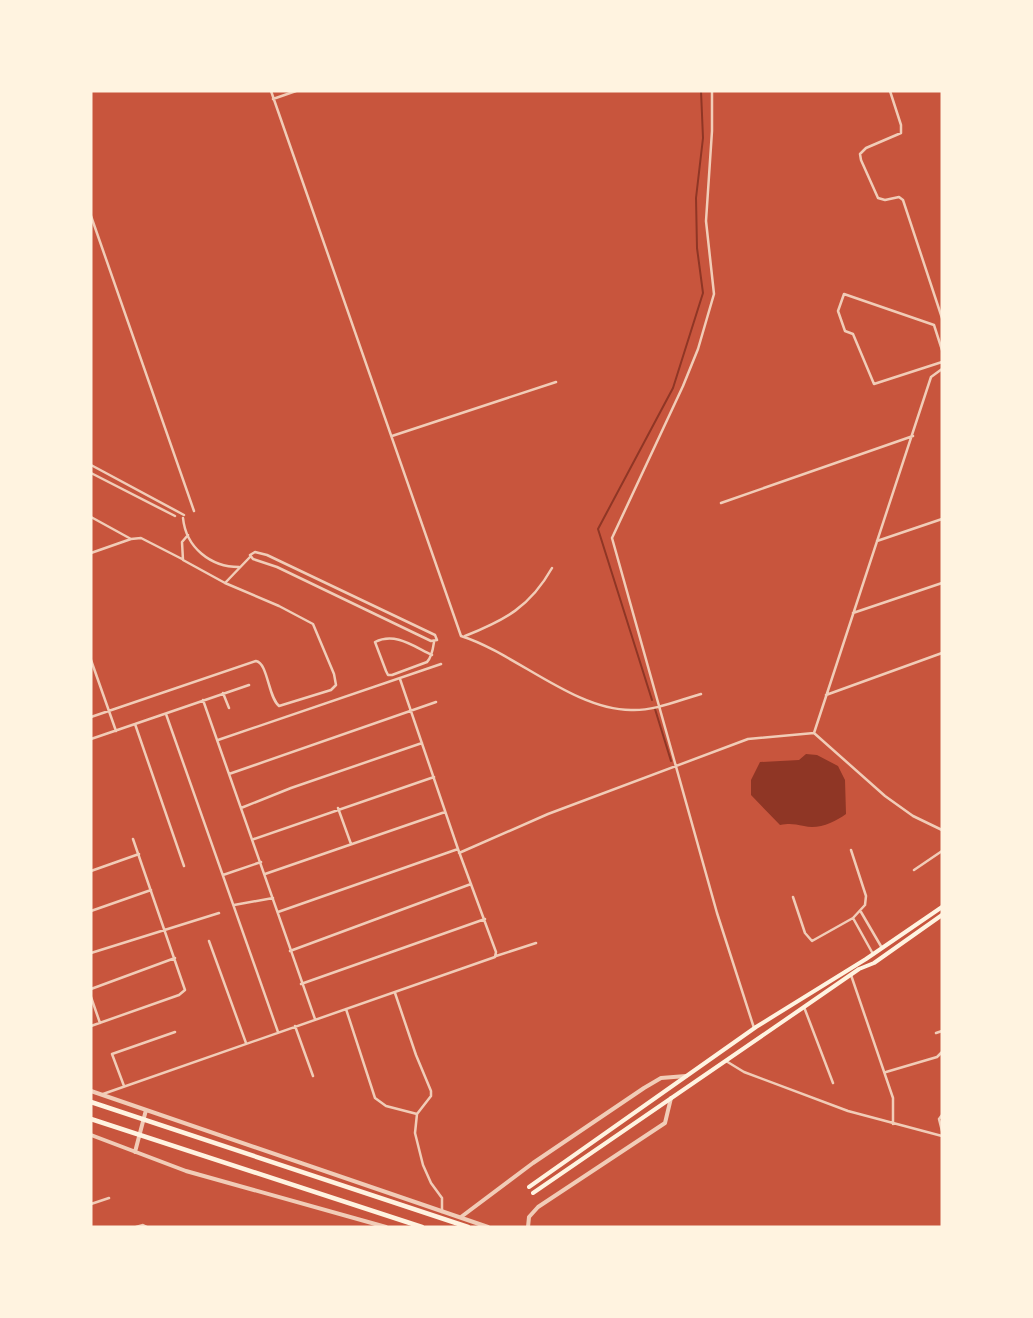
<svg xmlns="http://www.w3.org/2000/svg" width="1033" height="1318" viewBox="0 0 1033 1318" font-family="Lato,sans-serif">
  <rect width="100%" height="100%" fill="#c8553d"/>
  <path fill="#8f3625" d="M806,754l11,1 21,11 7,14 1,34c-11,8 -28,16 -42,12 -10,-2 -14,-3 -24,-1l-29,-30v-15l9,-18 39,-2z"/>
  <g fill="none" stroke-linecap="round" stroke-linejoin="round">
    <path stroke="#8f3625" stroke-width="2" d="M652,700l-54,-171 75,-141 30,-95 -6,-45 -1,-50 7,-60 -2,-47
      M655,709l16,52"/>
    <path stroke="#f1ccb7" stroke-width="2.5" d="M271,91l190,545c54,17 113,74 170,74 24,1 48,-10 70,-16
      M712,91v40l-6,90 8,73 -16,55 -15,37 -71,152 105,375 37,115
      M890,91l11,34v8l-35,15 -6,6 1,6 17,38 7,2 14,-3 4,3 39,118
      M273,99l23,-8
      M91,216l103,295
      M942,350l-8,-25 -90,-31 -6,17 7,20 8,3 21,50 68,-22
      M392,436l164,-54
      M91,465l93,50
      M91,473l84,43
      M721,503l192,-67
      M91,517l40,22
      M183,518c3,30 28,49 56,49
      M877,541l65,-22
      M255,552l12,3 168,80 2,5 -6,1 -154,-74 -24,-8 -3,-4z
      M91,553l40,-14 10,-1 41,21
      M225,583l25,-26
      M853,613l89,-30
      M465,636c40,-16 65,-29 87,-68
      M432,655c-19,-9 -37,-23 -57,-13l11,29 2,4h4l35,-13c5,-5 6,-13 7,-20
      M91,660l25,71
      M223,693l6,15
      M826,695l116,-42
      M203,700l112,319
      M166,714l112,318
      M91,717l165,-56c12,2 12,36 23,45l52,-16 5,-5 -2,-11 -21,-50 -34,-18 -54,-23 -42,-23 -1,-18 6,-7
      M814,733l117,-356 11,-8
      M814,733l71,63 28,20 29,14
      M91,739l44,-15
      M218,740l223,-76
      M229,774l207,-72
      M241,808l50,-20 131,-45
      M338,808l13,36
      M254,839l180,-62
      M459,853l89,-39 200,-75 66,-6
      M184,866l-49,-142 114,-39
      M914,870l28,-19
      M91,871l48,-17
      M265,874l180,-62
      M223,875l38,-13
      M793,897l12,36 7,8 41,-23 12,-13 1,-9 -15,-46
      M234,905l39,-7
      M91,911l60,-21
      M278,912l180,-63
      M861,912l21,36
      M853,918l20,36
      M209,941l37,102
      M290,951l181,-67
      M91,953l128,-40
      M496,956l40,-13
      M851,975l42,123v26
      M301,984l184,-65
      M91,989l84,-31
      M395,993l21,62 15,36v5l-14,18 -2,19 8,32 8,18 11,15v14
      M91,997l9,26
      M804,1007l29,76
      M346,1009l29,89 11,8 31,8
      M91,1026l88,-31 6,-5 -52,-151
      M295,1026l18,50
      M936,1033l6,-2
      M726,1061l18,11 104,39 94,25
      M886,1072l51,-15 5,-5
      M124,1086l-12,-32 63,-22
      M103,1094l392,-137 1,-5 -38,-103 -58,-170
      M942,1115l-3,4 3,12
      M91,1204l18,-6
      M136,1227l7,-2 4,2"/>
    <path stroke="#f1ccb7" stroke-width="4" d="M91,1091l397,136
      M91,1135l95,36 200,56
      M135,1152l11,-42
      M461,1217l72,-54 111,-75 17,-10 25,-2
      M528,1227l1,-10 9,-10 127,-84 6,-25"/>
    <path stroke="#fff3e0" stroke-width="4" d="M529,1187l227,-160 110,-68 76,-52
      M533,1193l271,-186 55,-38 15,-6 68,-48"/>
    <path stroke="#fff3e0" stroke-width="4.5" d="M91,1102l377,125
      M91,1119l331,108"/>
  </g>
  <rect width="1033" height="1318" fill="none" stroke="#fff3e0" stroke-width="185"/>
</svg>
